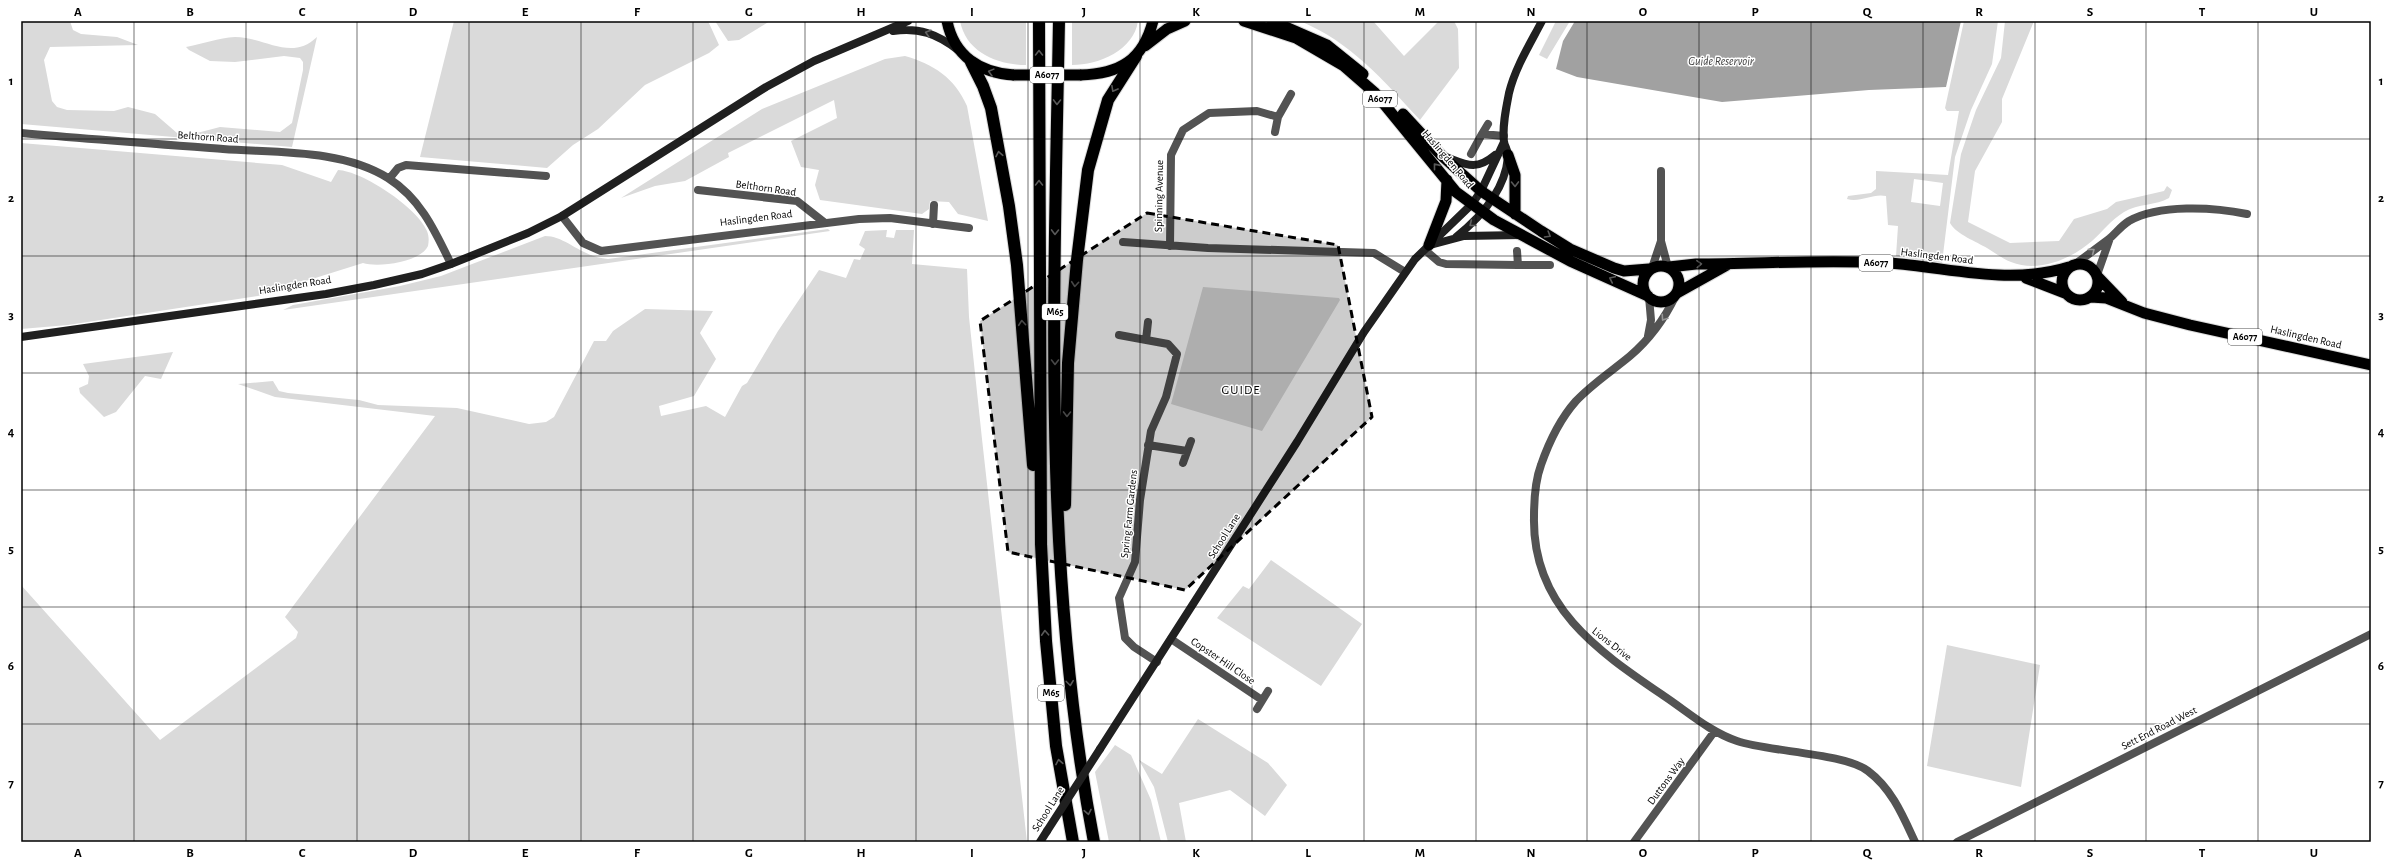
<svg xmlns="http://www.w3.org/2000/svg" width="2392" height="863" viewBox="0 0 2392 863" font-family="'Alegreya Sans',sans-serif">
  <rect width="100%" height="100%" fill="#fff"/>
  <path fill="#dadada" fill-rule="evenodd" d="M21,21h49l3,9 8,4 36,3 21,8 -88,2 -6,13 8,41 5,6 10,3 47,1 14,-4 27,7 22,19h20l23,-6 60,5 12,-9 11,-53v-8l-3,-4 -16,-2 -49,6 -25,-1 -21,-11 -3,-3c16,-3 33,-9 49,-10 30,0 56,25 82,0l-25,110 -271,-23z
    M454,21h254l11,24 -10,8 -64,32 -47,44 -25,16 -26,23 -127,-11z
    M715,21h55l-31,19 -11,1z
    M960,21h66v44c-29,0 -60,-13 -66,-44z
    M1072,21h66c-4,29 -39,44 -66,44z
    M1300,21h73l31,35 35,-35h15l4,8 1,39 -39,52c-36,-39 -69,-78 -120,-99z
    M1556,21h14l-23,38 -8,-4z
    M1964,21h34l-6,43 -21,46 -16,47 -13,106 -46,-7 2,-30 -10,-1 -2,-29c-13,-3 -26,7 -39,3l1,-3 23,-3 5,-4v-18l72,4 11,-64h-12l-2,-3zM1914,179l29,4 -3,23 -29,-4z
    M2005,21h29l-32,78v23l-27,49 -7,51 42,21 49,-2 15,-22 33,-10 9,-7 48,-11 3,-5 5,4 -3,8c-13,8 -31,5 -45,14 -13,8 -21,19 -32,29 -21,18 -53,32 -81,21 -8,-3 -16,-9 -24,-14 -10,-6 -31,-14 -37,-25l11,-69 15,-44 25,-52z
    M905,56c28,8 50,22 62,50l21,115 -30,-7 -9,-12 -19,-1 -1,8 -7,5 -102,-14 -5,-15 4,-15 -18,-3 -10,-26 46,-23 -3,-18 -106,53 1,4 -44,24 -30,5 -34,12 141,-89 123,-50z
    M21,143l261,22 49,17 7,-12c24,1 79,37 89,61 2,5 2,10 1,15 -7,16 -50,22 -65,17l-105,33 -190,29 -47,4z
    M828,229l2,2 -547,79 10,-5 107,-19 41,-10 104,-40c21,0 36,21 63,23z
    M887,230l-1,7 8,1 2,-8h18l-2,34 55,5 2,48 13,122 45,403h-1006v-257l139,155 136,-102 2,-6 -13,-15 150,-201 -160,-19 -37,-13 35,-3 6,10 9,2 71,7 19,5 79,3 72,16 17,-2 8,-5 40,-76h12l7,-10 32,-22 68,2 -13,22 16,26 -22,37 -35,10 2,10 45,-10 19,11 17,-31 5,-3 31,-52 41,-61 27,8 8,-19 6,1 5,-11 -6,-4 6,-14z
    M1203,287l136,11 1,2 -78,131 -91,-27z
    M173,352l-12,27 -16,-3 -29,36 -12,5 -24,-24 -1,-5 9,-4 1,-8 -6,-12z
    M1271,560l91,64 -41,62 -104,-68 26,-32 6,3z
    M1947,645l93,20 -19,122 -94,-21z
    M1198,719l70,44 19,22 -22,31 -35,-26 -51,13 7,39h-18l-14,-55 -15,-27 23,14z
    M1115,745l16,10 20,45 10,42h-52l-14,-70z"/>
  <path fill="#a1a1a1" d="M1575,21h386l-15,66 -77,3 -147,12 -145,-25 -21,-8 7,-28z"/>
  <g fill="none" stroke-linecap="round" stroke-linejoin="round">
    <g stroke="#dbdbdb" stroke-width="13">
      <path id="trunk" d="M947,21c7,35 33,52 67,54
        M1244,21l52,17 48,28 31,27 81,99 38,28 76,41 78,35
        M1272,21l55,24 36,29
        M1145,46l22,-17 18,-8
        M1080,75c40,-1 63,-15 73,-54
        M1403,114l38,41 40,36 60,40 29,18 44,19 10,3 25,-2
        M1508,155l7,20v39
        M1429,245l17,-44 1,-21
        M2062 282a18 18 0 1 1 36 0a18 18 0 1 1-36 0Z
        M1643 284a18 18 0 1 1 36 0a18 18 0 1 1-36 0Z
        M1669,267l27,-3c64,0 129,-5 192,-1 61,4 120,23 181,4
        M2097,276l25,26
        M2026,278l39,15
        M1677,293l50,-28
        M2091,297l15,1 38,15 46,12 181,40"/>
    </g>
    <g stroke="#dbdbdb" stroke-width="14">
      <path id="motorway" d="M1039,21l2,523 5,97 10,105 17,96
        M1059,21c-5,273 -17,551 35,821
        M971,62l12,24 8,22 18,98 8,59 16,200
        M1065,505l3,-142 9,-103 11,-90 20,-70 28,-44"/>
    </g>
    <path stroke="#535353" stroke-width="8" d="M1275,132l3,-15 13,-23
      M21,133c67,6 135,11 202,16 53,4 119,0 165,29 33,21 47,53 63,86
      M1482,134l6,-10
      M1471,154l11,-20 22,2
      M389,179l9,-11 8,-3 140,11
      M698,190l99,11 28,22
      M562,216l21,27 18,8 258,-32 31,-1 79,10
      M933,224l1,-19
      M1661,241v-70
      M1123,242l85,6 166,5 31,19
      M1170,246l1,-91 12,-25 26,-17 48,-2 21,6
      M1425,250l14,12 7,2 72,1
      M1517,251l1,14h32
      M2074,265c12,-9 23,-17 35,-26 7,-6 12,-13 20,-18 30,-17 84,-14 118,-7
      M1652,268l9,-27 7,26
      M2097,275l13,-37
      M1676,295c-11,23 -26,44 -46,61 -18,15 -38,28 -54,45 -16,18 -27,41 -35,64 -6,16 -7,35 -7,52 -2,90 64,134 130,179 24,16 46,36 73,45 32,11 108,12 131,30 24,18 35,45 47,71
      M1119,335l49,9 9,10 -11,43 -15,34 -11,69 -5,62 -16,36 6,40 9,9 23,15
      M1648,336l3,-16 -2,-23
      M1146,340l2,-18
      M1148,445l39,6
      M1183,463l8,-22
      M1171,639l91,61
      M1257,709l11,-18
      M1634,842l80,-110
      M1957,842l414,-208"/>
    <path stroke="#202020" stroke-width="8" d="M893,31c26,-4 44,3 65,19
      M1446,157c21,8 30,14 49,-2
      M1456,237c25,-20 49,-46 52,-80 1,-5 -3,-10 -4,-15 -2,-15 2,-34 5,-49 6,-25 21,-49 33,-72
      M1434,244l30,-8 57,-1
      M21,337l305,-43 48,-9 48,-11 29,-10 77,-31 34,-17 204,-129 48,-26 94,-40
      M1100,749l197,-307 67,-110 51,-73 57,-55 9,-13 23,-49
      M1040,842l7,-11"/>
    <use href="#trunk" stroke="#000" stroke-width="11"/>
    <use href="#motorway" stroke="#000" stroke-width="12"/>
    <g stroke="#dbdbdb" stroke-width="13" stroke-linecap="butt">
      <path id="trunk-bridge" d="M1014,75h66"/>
    </g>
    <path stroke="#202020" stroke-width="8" d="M1047,831l53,-82"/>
    <use href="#trunk-bridge" stroke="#000" stroke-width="11"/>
  </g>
  <defs><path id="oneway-chevron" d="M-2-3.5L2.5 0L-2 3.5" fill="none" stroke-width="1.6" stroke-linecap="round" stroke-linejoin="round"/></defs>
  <g stroke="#636363">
    <use href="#oneway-chevron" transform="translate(928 33) rotate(-164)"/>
    <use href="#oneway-chevron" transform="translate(1472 224) rotate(141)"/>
  </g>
  <g stroke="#595959">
    <use href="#oneway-chevron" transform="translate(1039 53) rotate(-90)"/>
    <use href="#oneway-chevron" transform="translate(991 72) rotate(-165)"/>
    <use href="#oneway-chevron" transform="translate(1114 89) rotate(119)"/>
    <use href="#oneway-chevron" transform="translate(1057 102) rotate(91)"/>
    <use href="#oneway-chevron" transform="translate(999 154) rotate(-101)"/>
    <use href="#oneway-chevron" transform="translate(1436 166) rotate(-129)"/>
    <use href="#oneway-chevron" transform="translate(1039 183) rotate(-90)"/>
    <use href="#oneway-chevron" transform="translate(1515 184) rotate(89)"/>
    <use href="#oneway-chevron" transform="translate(1055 232) rotate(91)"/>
    <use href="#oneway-chevron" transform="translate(1548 235) rotate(31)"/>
    <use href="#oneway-chevron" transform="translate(1699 264) rotate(-3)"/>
    <use href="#oneway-chevron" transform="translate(1612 279) rotate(-155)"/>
    <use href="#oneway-chevron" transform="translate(1075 284) rotate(95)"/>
    <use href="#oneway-chevron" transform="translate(1022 323) rotate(-95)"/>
    <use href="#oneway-chevron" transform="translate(1055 362) rotate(90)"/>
    <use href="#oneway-chevron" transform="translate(1067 414) rotate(91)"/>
    <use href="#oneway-chevron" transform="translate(1045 633) rotate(-93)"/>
    <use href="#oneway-chevron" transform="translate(1070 683) rotate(83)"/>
    <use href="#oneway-chevron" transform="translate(1059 762) rotate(-100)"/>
    <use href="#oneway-chevron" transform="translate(1088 812) rotate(79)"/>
  </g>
  <g stroke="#989898">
    <use href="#oneway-chevron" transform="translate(2092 251) rotate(-37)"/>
    <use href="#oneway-chevron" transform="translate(1664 318) rotate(124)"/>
  </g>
  <path fill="#000" fill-opacity="0.2" stroke="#000" stroke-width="3" stroke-dasharray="8 5" stroke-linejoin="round" d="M1147,213l191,32 34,172 -187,173 -177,-38 -28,-231z"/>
  <path fill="none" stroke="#000" stroke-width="1" stroke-opacity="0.55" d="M134,21v821M246,21v821M357,21v821M469,21v821M581,21v821M693,21v821M805,21v821M916,21v821M1028,21v821M1140,21v821M1252,21v821M1364,21v821M1476,21v821M1587,21v821M1699,21v821M1811,21v821M1923,21v821M2035,21v821M2146,21v821M2258,21v821M21,139h2350M21,256h2350M21,373h2350M21,490h2350M21,607h2350M21,724h2350"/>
  <g text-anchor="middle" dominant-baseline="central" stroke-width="3" stroke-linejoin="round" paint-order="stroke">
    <g fill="#fff" stroke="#4c4c4c" stroke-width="1">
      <rect x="1030" y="67" width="34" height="16" rx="3"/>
      <rect x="1363" y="91" width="34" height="16" rx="3"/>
      <rect x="1859" y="255" width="34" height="16" rx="3"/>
      <rect x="1042" y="304" width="26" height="16" rx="3"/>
      <rect x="2228" y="329" width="34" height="16" rx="3"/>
      <rect x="1038" y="685" width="26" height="16" rx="3"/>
    </g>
    <g font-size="10" font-weight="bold" fill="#000">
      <text x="1047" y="75">A6077</text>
      <text x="1380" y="99">A6077</text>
      <text x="1876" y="263">A6077</text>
      <text x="1055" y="312">M65</text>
      <text x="2245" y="337">A6077</text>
      <text x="1051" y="693">M65</text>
    </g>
    <g font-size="11" fill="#000" stroke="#fff">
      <text transform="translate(208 137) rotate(4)">Belthorn Road</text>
      <text transform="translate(1448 159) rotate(50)">Haslingden Road</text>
      <text transform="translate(766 188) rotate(8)">Belthorn Road</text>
      <text transform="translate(1159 196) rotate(-89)">Spinning Avenue</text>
      <text transform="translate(756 218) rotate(-7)">Haslingden Road</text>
      <text transform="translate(1937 256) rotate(7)">Haslingden Road</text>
      <text transform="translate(295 285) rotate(-9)">Haslingden Road</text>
      <text transform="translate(2306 337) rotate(13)">Haslingden Road</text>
      <text transform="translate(1129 514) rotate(-84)">Spring Farm Gardens</text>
      <text transform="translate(1224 536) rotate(-58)">School Lane</text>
      <text transform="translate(1612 644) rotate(38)">Lions Drive</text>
      <text transform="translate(1223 661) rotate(34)">Copster Hill Close</text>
      <text transform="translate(2159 728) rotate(-27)">Sett End Road West</text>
      <text transform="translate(1666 781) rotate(-54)">Duttons Way</text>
      <text transform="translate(1048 809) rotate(-58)">School Lane</text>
    </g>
    <g font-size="12" font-style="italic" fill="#424242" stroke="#fff">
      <text x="1721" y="61">Guide Reservoir</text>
    </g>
    <g font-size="13" letter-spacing="1" fill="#000" stroke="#fff">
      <text x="1241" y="390">GUIDE</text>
    </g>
  </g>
  <rect width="2392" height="863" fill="none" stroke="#ffffff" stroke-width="44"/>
  <rect x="22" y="22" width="2348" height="819" fill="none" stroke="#000" stroke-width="1.5"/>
  <g font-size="13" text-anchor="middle" font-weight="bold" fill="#000">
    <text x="78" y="16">A</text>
    <text x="190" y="16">B</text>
    <text x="302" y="16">C</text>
    <text x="413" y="16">D</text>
    <text x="525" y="16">E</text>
    <text x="637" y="16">F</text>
    <text x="749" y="16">G</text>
    <text x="861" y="16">H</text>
    <text x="972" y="16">I</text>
    <text x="1084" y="16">J</text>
    <text x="1196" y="16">K</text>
    <text x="1308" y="16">L</text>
    <text x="1420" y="16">M</text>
    <text x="1531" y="16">N</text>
    <text x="1643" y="16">O</text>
    <text x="1755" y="16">P</text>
    <text x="1867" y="16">Q</text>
    <text x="1979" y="16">R</text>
    <text x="2090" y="16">S</text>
    <text x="2202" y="16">T</text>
    <text x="2314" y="16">U</text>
    <text x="11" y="85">1</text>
    <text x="2381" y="85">1</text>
    <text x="11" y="202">2</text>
    <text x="2381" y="202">2</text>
    <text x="11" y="319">3</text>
    <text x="2381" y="319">3</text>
    <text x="11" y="436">4</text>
    <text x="2381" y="436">4</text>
    <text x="11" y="553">5</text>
    <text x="2381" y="553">5</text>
    <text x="11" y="670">6</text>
    <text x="2381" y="670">6</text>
    <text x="11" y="787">7</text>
    <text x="2381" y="787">7</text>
    <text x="78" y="857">A</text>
    <text x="190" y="857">B</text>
    <text x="302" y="857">C</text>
    <text x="413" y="857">D</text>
    <text x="525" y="857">E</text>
    <text x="637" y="857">F</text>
    <text x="749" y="857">G</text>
    <text x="861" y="857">H</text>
    <text x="972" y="857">I</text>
    <text x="1084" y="857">J</text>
    <text x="1196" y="857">K</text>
    <text x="1308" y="857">L</text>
    <text x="1420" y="857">M</text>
    <text x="1531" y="857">N</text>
    <text x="1643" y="857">O</text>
    <text x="1755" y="857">P</text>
    <text x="1867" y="857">Q</text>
    <text x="1979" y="857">R</text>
    <text x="2090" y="857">S</text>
    <text x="2202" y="857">T</text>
    <text x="2314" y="857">U</text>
  </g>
</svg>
